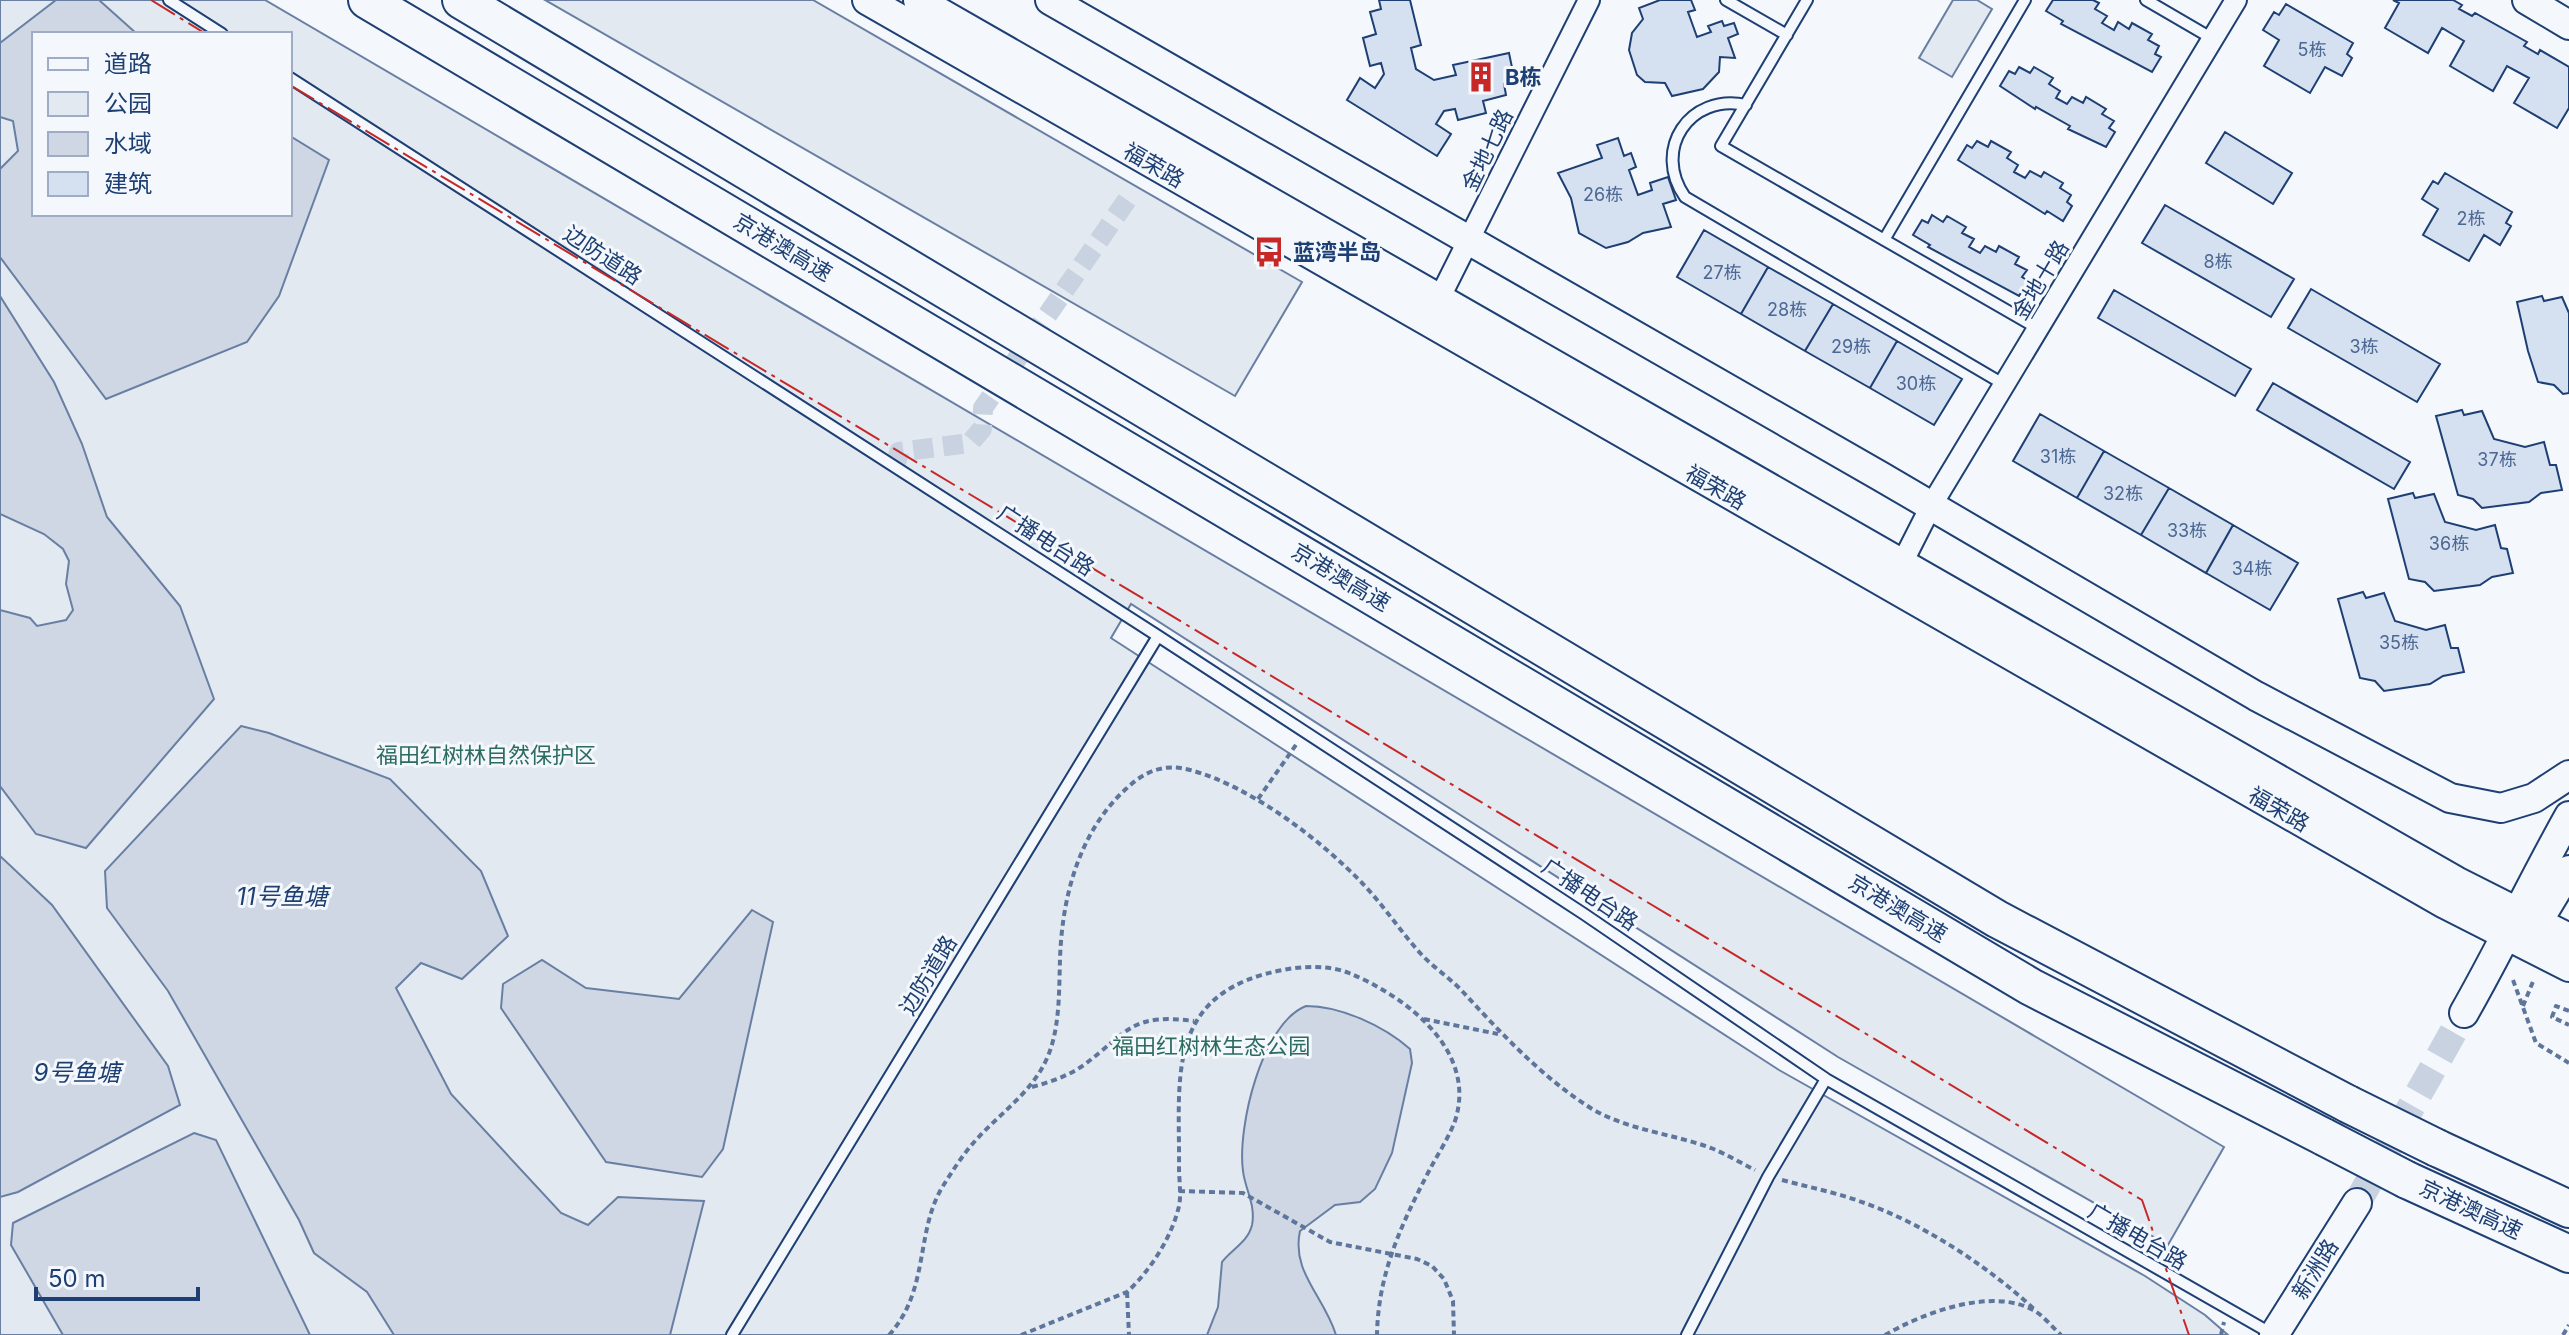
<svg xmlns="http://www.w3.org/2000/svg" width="2569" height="1335" viewBox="0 0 2569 1335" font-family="Inter,'Noto Sans SC',sans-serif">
  <rect width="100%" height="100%" fill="#f4f7fb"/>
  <path fill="#e3e9f0" stroke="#687fa3" stroke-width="2" fill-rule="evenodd" d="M0,0h265l1959,1147 -56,98 -330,-188 -707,-453 -20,34 668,432 366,206 60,39 23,20h-2228zM34,34h256v180h-256z
    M545,0h268l489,282 -67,114z
    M1953,0h24l15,9 -40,68 -33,-19z"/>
  <path fill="#cfd7e4" stroke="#687fa3" stroke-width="2" d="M56,0h43l38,34h-103v180h256v-78l39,24 -50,136 -32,46 -141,57 -106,-142v-88l18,-18 -5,-30 -13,-4v-74z
    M0,296l54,86 28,62 25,73 73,89 34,93 -128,149 -50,-14 -36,-48v-176l30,8 7,8 29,-6 7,-10 -7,-26 3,-23 -6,-12 -19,-15 -44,-20z
    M241,726l28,7 121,46 91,92 27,65 -46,43 -41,-16 -25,25 55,106 110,119 27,12 30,-28 86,4 -34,134h-276l-27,-43 -53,-39 -15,-33 -131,-229 -61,-83 -2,-37z
    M0,856l52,49 116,161 12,39 -162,87 -18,5z
    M752,910l21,12 -50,227 -21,28 -96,-15 -105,-154 2,-24 39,-24 44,28 93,11z
    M1306,1006c35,0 78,20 104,43l2,14 -20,90 -17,36 -15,13 -25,3 -35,26c-9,41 24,65 36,104h-129l11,-28 4,-45c10,-13 26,-20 30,-37 4,-20 -7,-36 -9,-54 -6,-44 19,-148 63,-165z
    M194,1133l22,7 94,195h-247l-52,-90 2,-22z"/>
  <path fill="#d5e0f0" stroke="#1d3f73" stroke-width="2" d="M1379,0h31l11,45 -10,3 5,21 18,11 22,-5 -3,-10 56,-12 6,29 -11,2 2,11 -23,6 3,12 -28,7 -3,-11 -11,2 -8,13 15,10 -14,22 -90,-56 13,-22 15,10 9,-14 -3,-11 -11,3 -7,-28 13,-4 -6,-22 11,-3z
    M1660,0h31l4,10 -7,2 9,25 14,-5 -3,-6 14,-5 2,5 10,-3 4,11 -10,4 7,20 -15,-1 -1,15 -16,17 -31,7 -7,-13 -20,-1 -8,-7 -8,-25 3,-17 11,-14 -4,-11z
    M2053,0h40l6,3 -4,6 12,7 -5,7 12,7 4,-8 11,7 3,-6 20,11 -4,6 11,6 -4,8 6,3 -9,15 -91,-48 2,-3 -17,-10z
    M2393,0h60l9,5 -3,4 13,7 3,-3 52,29 -3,4 14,8 2,-4 29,17v41l-12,20 -43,-25 15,-25 -22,-12 -14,25 -43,-25 14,-25 -22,-13 -14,25 -43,-25 14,-25z
    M2286,4l67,39 -6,11 5,4 -10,18 -17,-9 -15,26 -46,-27 15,-26 -16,-10 11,-18 5,3z
    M2019,67l11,6 4,-6 19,11 -4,6 11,7 -4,7 11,6 5,-7 11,6 3,-6 20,12 -4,5 12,7 -5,7 6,4 -9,15 -38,-18 2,-3 -34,-19 -1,2 -35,-23 9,-15 6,3z
    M2225,132l67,41 -19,31 -67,-41z
    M1618,138l6,18 7,-3 5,14 -7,3 9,25 14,-5 -2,-7 18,-6 8,23 -13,4 8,23 -28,6 -15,9 -22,6 -27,-15 -8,-35 -13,-25 44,-15 -5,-13z
    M1977,141l11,6 3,-6 20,11 -4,6 11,7 -4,7 11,6 5,-7 11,6 3,-5 19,11 -3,5 11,7 -4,7 5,4 -9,15 -16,-10 -2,3 -87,-54 9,-15 5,3z
    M2445,173l67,39 -6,11 5,3 -11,19 -16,-10 -15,26 -46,-26 15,-26 -16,-10 11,-18 5,3z
    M2165,205l129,74 -23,38 -129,-74z
    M1932,215l11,7 4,-6 19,11 -4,6 12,6 -5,8 11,6 5,-7 11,6 3,-6 20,11 -4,7 12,6 -5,7 6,4 -9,15 -91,-49 2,-2 -17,-10 9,-15 6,3z
    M1704,230l64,37 -27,47 -64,-37z
    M1768,267l65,37 -28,47 -64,-37z
    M2311,289l129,75 -23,38 -129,-74z
    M2114,290l137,79 -16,27 -137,-78z
    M2542,296l2,5 18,-4 7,16v80l-6,1 -9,-9 -16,-3 -10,-31 -11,-49z
    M1833,304l64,37 -27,47 -65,-37z
    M1897,341l65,38 -28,46 -64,-37z
    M2273,383l137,79 -16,27 -137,-79z
    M2462,410l2,5 18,-4 12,28 31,8 19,-5 6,23h6l6,25 -21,3 -12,9 -47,6 -9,-9 -15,-4 -22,-79z
    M2040,414l64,37 -27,47 -64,-37z
    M2104,451l65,37 -28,47 -64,-37z
    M2169,488l64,37 -27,48 -65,-38z
    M2413,493l2,5 19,-4 11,28 31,8 19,-5 6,23 6,1 6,24 -21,4 -12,8 -46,6 -9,-9 -16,-3 -21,-80z
    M2233,525l65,38 -28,47 -64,-37z
    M2363,592l3,6 18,-5 11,28 31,9 19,-5 6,23h7l6,24 -21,4 -13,8 -46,7 -9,-10 -15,-3 -22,-79z"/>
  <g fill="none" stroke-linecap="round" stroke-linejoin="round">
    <path stroke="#c9d2e0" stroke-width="20" stroke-dasharray="20 10" stroke-linecap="butt" d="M895,467l4,-15 71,-9 12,-14 1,-21 144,-208"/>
    <path stroke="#c9d2e0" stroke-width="28" stroke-dasharray="28 14" stroke-linecap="butt" d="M2357,1203l107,-190"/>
    <g stroke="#1d3f73" stroke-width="14">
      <path id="lane" d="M169,0l53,34
        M1726,0l61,35
        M1807,0l-86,146 318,183
        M2146,0l67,39
        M290,78l868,558 426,278 242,165 448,256
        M1746,105c-57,-12 -94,45 -61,92l320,188
        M1884,240l141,-240
        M732,1335l426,-699
        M1687,1335l81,-158 58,-98"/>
    </g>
    <g stroke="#1d3f73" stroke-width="24">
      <path id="street" d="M1433,311l156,-311
        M1896,575l35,-69 305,-506"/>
    </g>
    <g stroke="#1d3f73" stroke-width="32">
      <path id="secondary" d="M867,0l1578,904 124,63
        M918,0l1538,881 113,57
        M1050,0l830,476 376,220 194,102 51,10 33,-10 35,-23
        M2527,0l42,25
        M2522,930l15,-7 32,-53
        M2464,1013c37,-65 68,-131 105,-197
        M2274,1335l83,-132"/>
    </g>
    <g stroke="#1d3f73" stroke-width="40">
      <path id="highway" d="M367,0l1664,987 293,150
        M461,0l1536,919 351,185
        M2437,1148l132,61
        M2407,1180l162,74"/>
    </g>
    <path stroke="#5e769c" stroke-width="4" stroke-dasharray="6 4" stroke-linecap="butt" d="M1258,799l40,-57
      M2513,980l23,63 33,20
      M2523,1006l11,-27
      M2569,1011l-13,-5 -4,11 17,8
      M1424,1019l74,15
      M1032,1087c18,-5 36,-11 52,-22 45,-34 47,-52 110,-44
      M1782,1180c26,7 52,12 77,21 62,21 129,65 176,109
      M1179,1191l64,2 87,49 87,17 15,7 12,13 9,22 1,34
      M1127,1292l2,43
      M889,1335c41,-45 26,-104 54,-149 10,-16 21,-33 33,-46 25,-28 57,-48 72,-84 12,-29 11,-66 12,-97 2,-62 19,-128 67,-171 18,-17 38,-25 63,-18 60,16 130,69 173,114 21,22 38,48 58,70 13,14 29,24 42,38 37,40 77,83 123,113 37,25 85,28 125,43 15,6 30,15 44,22
      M1021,1335l106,-43c22,-20 43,-52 51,-82 4,-12 1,-29 1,-42 1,-84 -14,-166 86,-194 26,-7 58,-11 84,-1 56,23 129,77 106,148 -6,16 -17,33 -25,48 -28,54 -52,104 -53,166
      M1885,1335c38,-22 106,-48 148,-25 10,5 19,17 28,25
      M2221,1335l3,-13
      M2563,1335l6,-10"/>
    <use href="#lane" stroke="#f4f7fb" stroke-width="10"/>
    <use href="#street" stroke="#f4f7fb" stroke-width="20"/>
    <use href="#secondary" stroke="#f4f7fb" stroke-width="28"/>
    <use href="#highway" stroke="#f4f7fb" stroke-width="36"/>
    <g stroke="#1d3f73" stroke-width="40" stroke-linecap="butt">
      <path id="highway-bridge" d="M2348,1104l89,44
        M2324,1137l83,43"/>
    </g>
    <use href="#highway-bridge" stroke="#f4f7fb" stroke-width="36"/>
    <path stroke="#c62828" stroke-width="2" stroke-dasharray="28 6 4 6" stroke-linecap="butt" d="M151,0l55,34
      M290,85l1852,1115 47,135"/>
  </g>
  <defs>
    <g id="building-bare" transform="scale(2.4)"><path d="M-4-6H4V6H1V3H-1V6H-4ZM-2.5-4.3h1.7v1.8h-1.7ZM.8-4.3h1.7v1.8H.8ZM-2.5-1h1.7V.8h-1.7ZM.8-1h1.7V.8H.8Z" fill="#c62828" stroke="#f4f7fb" stroke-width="2.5" paint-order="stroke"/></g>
    <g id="bus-bare" transform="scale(2.4)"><path d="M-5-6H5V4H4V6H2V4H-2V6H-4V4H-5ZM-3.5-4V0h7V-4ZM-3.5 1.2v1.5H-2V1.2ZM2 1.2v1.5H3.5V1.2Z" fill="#c62828" stroke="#f4f7fb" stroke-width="2.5" paint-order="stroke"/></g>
  </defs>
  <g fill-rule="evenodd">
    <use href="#building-bare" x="1481" y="77"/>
    <use href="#bus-bare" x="1269" y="252"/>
  </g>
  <g text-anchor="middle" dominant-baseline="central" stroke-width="6" stroke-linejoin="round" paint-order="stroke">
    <g font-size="18" fill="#4b6792">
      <text x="2312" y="49">5栋</text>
      <text x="1603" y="194">26栋</text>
      <text x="2471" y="218">2栋</text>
      <text x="2218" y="261">8栋</text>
      <text x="1722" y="272">27栋</text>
      <text x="1787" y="309">28栋</text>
      <text x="1851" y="346">29栋</text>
      <text x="2364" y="346">3栋</text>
      <text x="1916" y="383">30栋</text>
      <text x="2058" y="456">31栋</text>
      <text x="2497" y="459">37栋</text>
      <text x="2123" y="493">32栋</text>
      <text x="2187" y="530">33栋</text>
      <text x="2449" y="543">36栋</text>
      <text x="2252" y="568">34栋</text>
      <text x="2399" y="642">35栋</text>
    </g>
    <g font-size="22" font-weight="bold" fill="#1d3f73" stroke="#f4f7fb" text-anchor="start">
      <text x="1505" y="77">B栋</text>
      <text x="1293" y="252">蓝湾半岛</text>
    </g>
    <g font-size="22" fill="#1d3f73" stroke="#f4f7fb">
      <text transform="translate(1487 150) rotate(-64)">金地七路</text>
      <text transform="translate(1154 165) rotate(30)">福荣路</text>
      <text transform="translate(783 247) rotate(31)">京港澳高速</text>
      <text transform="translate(603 255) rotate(33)">边防道路</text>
      <text transform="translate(2040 280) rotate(-59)">金地十路</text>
      <text transform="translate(1716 487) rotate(30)">福荣路</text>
      <text transform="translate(1046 540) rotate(33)">广播电台路</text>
      <text transform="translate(1341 577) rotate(31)">京港澳高速</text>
      <text transform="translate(2279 809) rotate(30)">福荣路</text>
      <text transform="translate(1590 894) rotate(34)">广播电台路</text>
      <text transform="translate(1898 908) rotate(31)">京港澳高速</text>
      <text transform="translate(928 975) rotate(-59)">边防道路</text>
      <text transform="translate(2471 1209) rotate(25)">京港澳高速</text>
      <text transform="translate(2138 1236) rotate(30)">广播电台路</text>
      <text transform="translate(2315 1269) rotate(-58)">新洲路</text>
    </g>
    <g font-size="22" fill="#2c6c60" stroke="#f4f7fb">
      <text x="486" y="755">福田红树林自然保护区</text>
      <text x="1211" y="1046">福田红树林生态公园</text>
    </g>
    <g font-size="24" font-style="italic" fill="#1d3f73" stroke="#f4f7fb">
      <text x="282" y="896">11号鱼塘</text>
      <text x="77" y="1072">9号鱼塘</text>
    </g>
  </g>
  <rect x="32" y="32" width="260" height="184" fill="#f4f7fb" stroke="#9eadc5" stroke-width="2"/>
  <rect x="48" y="58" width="40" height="12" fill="#f4f7fb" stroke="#9eadc5" stroke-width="2"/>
  <text x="104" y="72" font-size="24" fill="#1d3f73">道路</text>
  <rect x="48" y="92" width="40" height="24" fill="#e3e9f0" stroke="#9eadc5" stroke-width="2"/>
  <text x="104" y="112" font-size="24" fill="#1d3f73">公园</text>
  <rect x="48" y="132" width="40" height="24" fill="#cfd7e4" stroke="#9eadc5" stroke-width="2"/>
  <text x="104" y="152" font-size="24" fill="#1d3f73">水域</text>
  <rect x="48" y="172" width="40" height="24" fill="#d5e0f0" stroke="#9eadc5" stroke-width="2"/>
  <text x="104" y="192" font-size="24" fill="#1d3f73">建筑</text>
  <path d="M36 1287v12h162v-12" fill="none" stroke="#1d3f73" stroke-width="4"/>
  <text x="48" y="1287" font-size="24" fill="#1d3f73" stroke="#f4f7fb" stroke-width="6" paint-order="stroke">50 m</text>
</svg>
